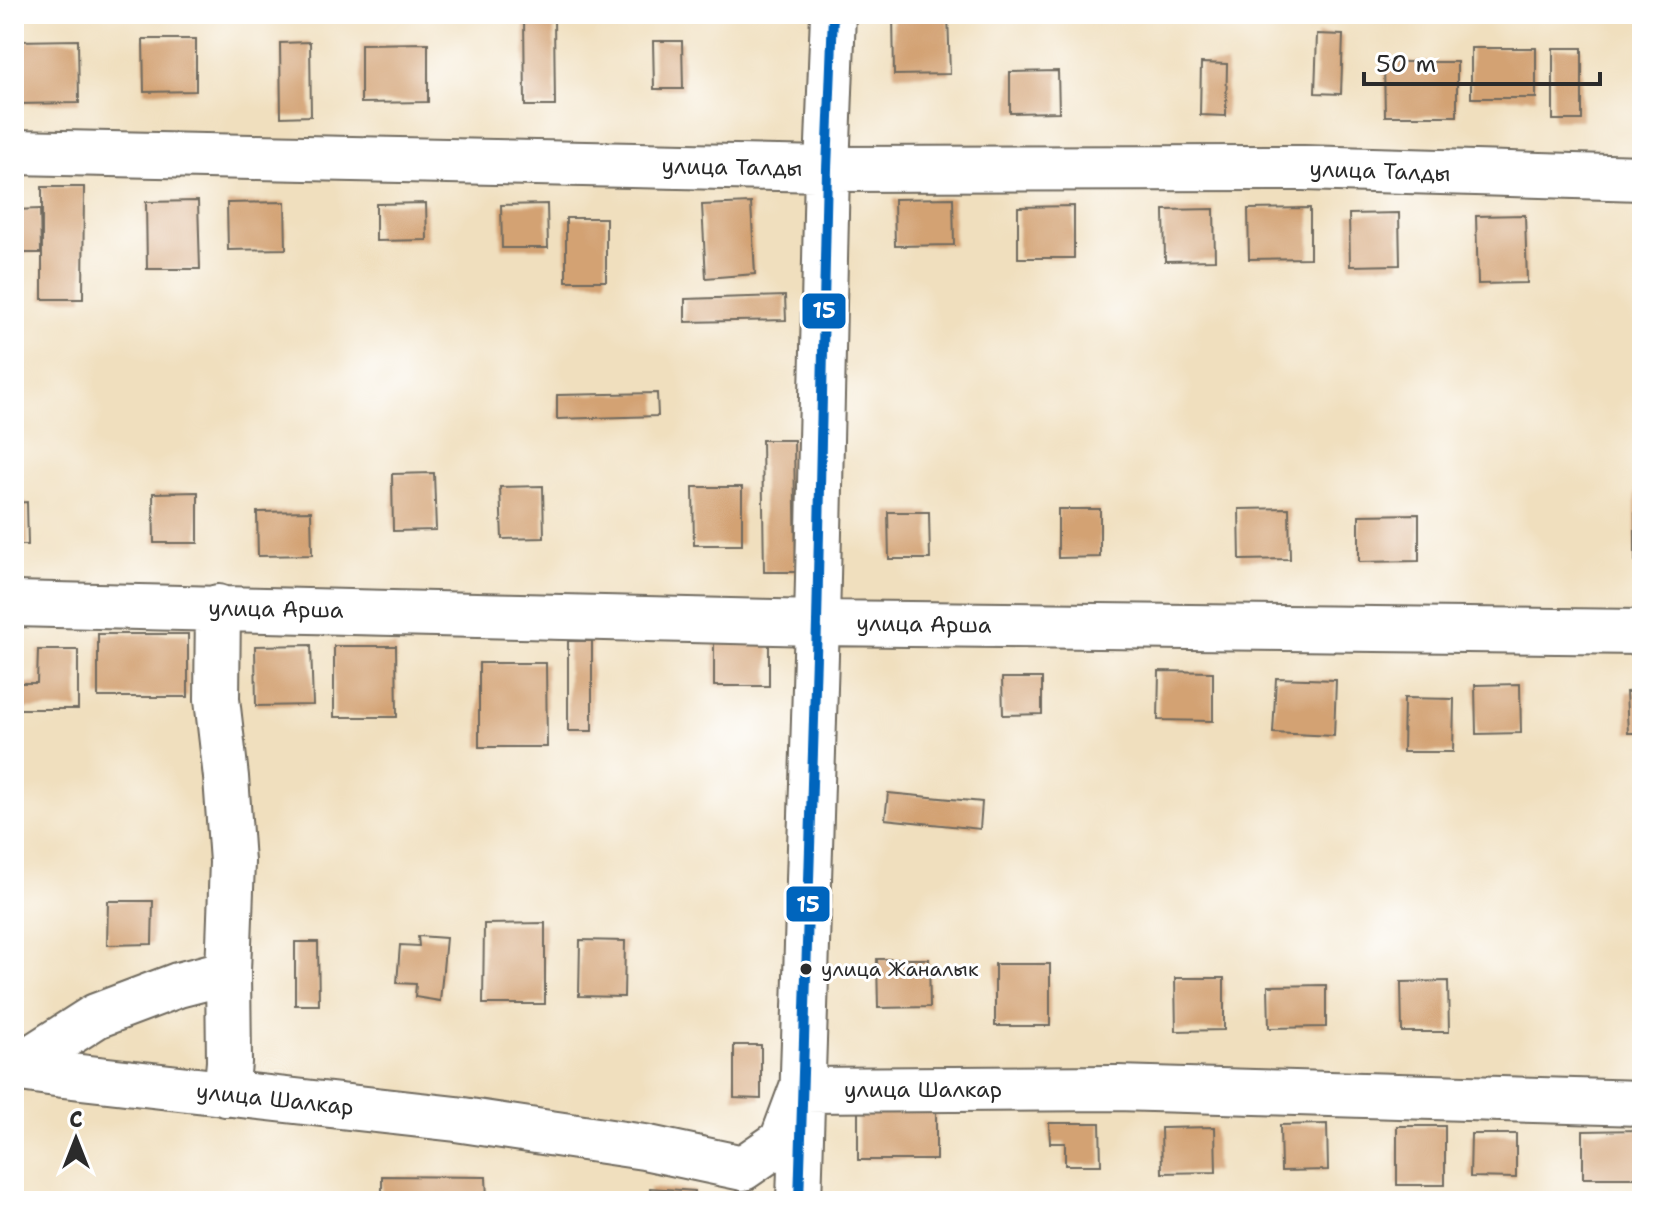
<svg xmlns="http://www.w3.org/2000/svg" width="1656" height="1215" viewBox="0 0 1656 1215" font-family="'Shantell Sans',sans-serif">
  <rect width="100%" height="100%" fill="#fff"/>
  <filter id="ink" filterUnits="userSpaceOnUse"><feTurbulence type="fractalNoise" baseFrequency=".0125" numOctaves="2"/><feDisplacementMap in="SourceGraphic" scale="16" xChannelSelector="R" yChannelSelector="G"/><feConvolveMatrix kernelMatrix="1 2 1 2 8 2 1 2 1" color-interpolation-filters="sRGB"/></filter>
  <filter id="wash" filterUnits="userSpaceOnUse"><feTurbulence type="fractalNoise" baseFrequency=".006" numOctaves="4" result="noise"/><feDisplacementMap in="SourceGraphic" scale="32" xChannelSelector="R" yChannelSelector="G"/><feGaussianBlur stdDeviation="1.8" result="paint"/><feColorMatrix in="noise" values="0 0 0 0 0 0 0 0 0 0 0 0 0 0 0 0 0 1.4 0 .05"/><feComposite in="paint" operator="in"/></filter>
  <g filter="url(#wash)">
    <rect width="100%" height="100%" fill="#f0dfbe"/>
    <g id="blocks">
      <path fill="#d3a273" d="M893,14h55l2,60 -56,1z
        M524,17h30l1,89h-30z
        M1317,34l26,1 -2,59 -26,-1z
        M143,39h53v52l-52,1z
        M78,40l1,63 -63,1 -1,-63z
        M653,41h29l1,48h-29z
        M310,42l1,74 -30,1 -1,-74z
        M428,43v59l-67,1v-59z
        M1471,48h65v50h-65z
        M1553,48h29v72h-29z
        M1384,62h73v54h-72z
        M1201,63l26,1 -1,52 -26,-1z
        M1058,71l1,41 -49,1v-41z
        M42,187h42l-1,112h-41z
        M953,198l1,47 -59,1 -1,-47z
        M198,201l2,68h-53l-1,-67z
        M285,202l1,47 -58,1 -1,-47z
        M426,203l1,37 -51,1v-37z
        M751,203l4,71 -49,4 -4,-73z
        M547,204l1,44h-46l-1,-43z
        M1074,206v52h-56v-51z
        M1310,208v50l-61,1 -1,-50z
        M40,209l1,44h-27v-43z
        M1214,209l1,51 -50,1 -1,-51z
        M1399,213l1,52 -50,1 -1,-52z
        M1525,215l2,68 -49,1 -2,-68z
        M566,218h40v63h-40z
        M1637,218h5v46h-4z
        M785,296l1,24 -101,2v-23z
        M657,393l1,23 -101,3v-24z
        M762,440h32l2,132h-32z
        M434,473l2,57 -43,1 -1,-57z
        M1635,485h7v76h-7z
        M543,486l1,52 -42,1 -2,-52z
        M693,487h49v58h-48z
        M198,492v51h-44l-1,-50z
        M27,502l1,43h-14v-42z
        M1289,508l1,51 -50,1 -1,-51z
        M1058,509h42v48l-42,1z
        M311,511l1,44 -54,1 -1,-44z
        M888,512h41l1,47h-41z
        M1419,514v47l-60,1v-47z
        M98,634h90v63h-90z
        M568,641h24v90h-24z
        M714,641h55v45h-55z
        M311,645l2,60 -57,1 -1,-60z
        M334,646h62l1,71h-63z
        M38,650h40v59h-64v-26h23z
        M479,663h67l1,84h-68z
        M1159,671l54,1v49l-55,-1z
        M1002,678h40v36l-39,1z
        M1276,678l60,2 -2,56 -61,-3z
        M1520,684l1,49 -45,1 -1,-49z
        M1642,691v42h-14l-2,-41z
        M1404,698l50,1 -1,53h-50z
        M888,793l94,9 -2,27 -95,-10z
        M108,901h45l-1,43 -45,1z
        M545,923v81h-62l1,-80z
        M418,936l28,2 -6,63 -25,-4 1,-13 -19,-1 3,-38 19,1z
        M580,940l45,1 -1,56 -45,-1z
        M295,942h23l1,63h-24z
        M877,959h52l1,48 -52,1z
        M995,964h55v62h-55z
        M1175,978h49v52l-48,1z
        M1448,981l1,51h-47l-1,-50z
        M1326,985v42l-57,1 -1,-42z
        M734,1045h27v54l-27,-1z
        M858,1110h78v50h-78z
        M1049,1123h51l1,42h-36v-22h-15z
        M1327,1124l1,46 -47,1 -1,-46z
        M1397,1126h48v59h-48z
        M1215,1127l1,45 -54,1 -1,-45z
        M1642,1130v48h-59v-47z
        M1471,1134h45v44l-46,-1z
        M382,1176l104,1 1,22 -105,1z
        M650,1188l45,3v10h-46z"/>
    </g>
  </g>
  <g filter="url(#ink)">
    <use href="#blocks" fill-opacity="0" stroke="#706a5e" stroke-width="2"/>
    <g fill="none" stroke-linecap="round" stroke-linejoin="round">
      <g stroke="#706a5e" stroke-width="48">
        <path id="minor" d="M14,152l813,17 476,-1 339,10
          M14,604l803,19 825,9
          M14,1068l49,7 393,44 188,28 99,21 39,-27 19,-51 316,-2 525,15
          M15,1068l81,-52 82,-31 50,-13 4,-110 -6,-85 -9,-78 1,-92
          M226,1094l3,-32 -1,-90
          M799,1201l18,-578 10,-454 6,-155"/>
      </g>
      <use href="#minor" stroke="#fff" stroke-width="44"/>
      <g stroke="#fff" stroke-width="16">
        <path id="bus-1" d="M799,1201l18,-578 10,-454 6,-155"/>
      </g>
      <use href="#bus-1" stroke="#0065bd" stroke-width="10"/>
    </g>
  </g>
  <circle fill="#2b2b2b" stroke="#fff" stroke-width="3" cx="806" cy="969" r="7"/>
  <g text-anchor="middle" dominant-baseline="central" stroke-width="6" stroke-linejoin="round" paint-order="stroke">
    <g font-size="20" fill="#2b2b2b" stroke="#fff" text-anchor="start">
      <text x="821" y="969">улица Жаналык</text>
    </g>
    <g font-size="22" fill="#2b2b2b" stroke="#fff">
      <text transform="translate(732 167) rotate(1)">улица Талды</text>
      <text transform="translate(1380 171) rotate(2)">улица Талды</text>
      <text transform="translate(276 609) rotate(1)">улица Арша</text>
      <text transform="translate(924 624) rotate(1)">улица Арша</text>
      <text x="923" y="1089">улица Шалкар</text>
      <text transform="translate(275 1099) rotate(6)">улица Шалкар</text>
    </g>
  </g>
  <g stroke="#fff" stroke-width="3">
    <rect x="801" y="292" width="46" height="38" rx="8" fill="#0065bd"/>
    <rect x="785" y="885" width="46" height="38" rx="8" fill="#0065bd"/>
  </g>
  <g font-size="22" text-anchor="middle" font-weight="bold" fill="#fff">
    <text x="824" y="318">15</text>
    <text x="808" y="912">15</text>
  </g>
  <rect width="1656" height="1215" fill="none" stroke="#fff" stroke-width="48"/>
  <g transform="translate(76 1139)" stroke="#ffffff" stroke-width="6" paint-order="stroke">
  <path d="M0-6L14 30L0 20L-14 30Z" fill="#2b2b2b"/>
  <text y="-12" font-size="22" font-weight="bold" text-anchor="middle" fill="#2b2b2b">С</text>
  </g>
  <path d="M1364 72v12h236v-12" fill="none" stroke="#2b2b2b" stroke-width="4"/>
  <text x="1376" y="72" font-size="24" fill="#2b2b2b" stroke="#ffffff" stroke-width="6" paint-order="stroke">50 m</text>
</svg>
